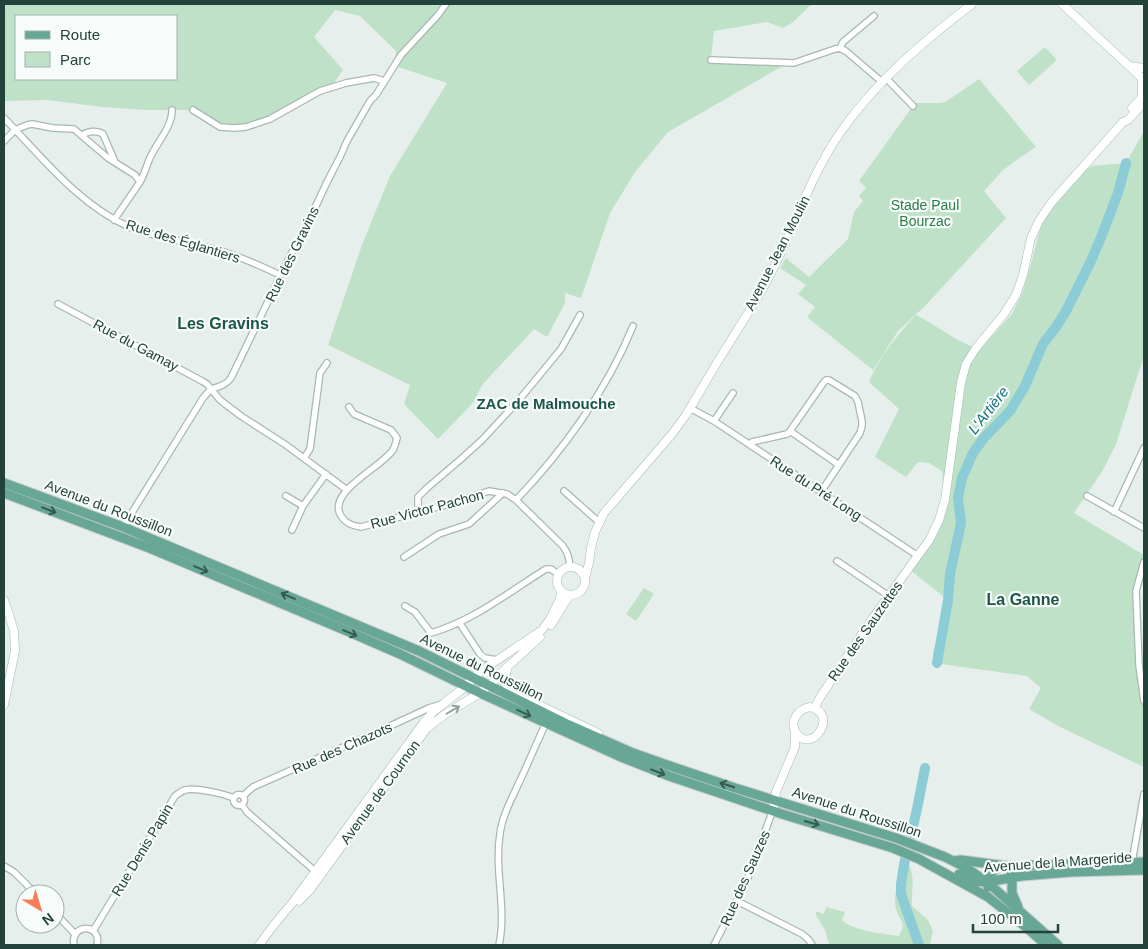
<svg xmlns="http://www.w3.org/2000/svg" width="1148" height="949" viewBox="0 0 1148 949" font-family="Helvetica,sans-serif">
  <rect width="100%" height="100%" fill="#e6efeb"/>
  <path fill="#bee1c7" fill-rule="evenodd" d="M4,4h808l-19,18 -10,6 -16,-6 -53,9 -3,28 75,5 -118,68 -33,40 -25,41 -29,85 -16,-5v10l-18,34 -13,-8 -52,56 -9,18 -35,36 -34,-35 6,-19 -82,-40 34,-100 28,-69 57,-93 -52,-17 1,-15 -36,-35 -25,-6 -21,27 29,33 -9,13 -77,41 -37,3 -27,-17h-47l-44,-3 -55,-7 -43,1zM16,16h160v63h-160z
    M1045,47l12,13 -28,25 -12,-14z
    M979,79l57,68 -21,14 -13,10 -18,20 22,27 -81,88 -27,25 -25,39 -66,-53 8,-10 -17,-13 8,-9 -26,-17 6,-10 23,19 39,-38 6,-27 9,-11 -4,-5 7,-8 -7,-7 56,-78h26l6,-2z
    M1144,131v226l-6,17 -22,70 -13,26 -29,43 70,42v7l-8,29 8,110v66l-84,-40 -31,-18 12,-21 -14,-12 -93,-13 -1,-11 11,-26 4,-26 -39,-31 21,-30 15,-39 -3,-29 -13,-8 -11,-1 -12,15 -31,-20 24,-48 -30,-27c10,-25 28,-47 47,-67l11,6 31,19 21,10 33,-36 10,-20 9,-30 9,-35 11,-26 16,-18 25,-19 34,-3z
    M644,588l10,6 -18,27 -10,-7z
    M905,859c2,3 4,5 5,8 5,12 1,26 2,39l16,14 5,11 -3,14 -101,-1 -4,-14 -8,-13 -2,-6 9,3 2,-7 19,5 -3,8c11,11 42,14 57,16 8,-15 1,-14 -3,-27 -3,-13 3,-36 6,-49z"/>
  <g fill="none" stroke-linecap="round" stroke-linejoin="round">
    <path stroke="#8cccd6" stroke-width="10" d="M937,663l11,-63 2,-26 11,-51 -3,-25 4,-20 11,-25 10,-14 27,-28 15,-25 18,-42 13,-17 10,-16 24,-48 12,-28 16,-42 8,-30
      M911,836l7,-32 7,-36
      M905,859l-4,25v10l18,51"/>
    <g stroke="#a8b8b2" stroke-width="8">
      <path id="street" d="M840,48l3,-6 31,-26
        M711,60l83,3 41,-14 5,-1 7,4 35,30
        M886,78l27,28
        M193,110l27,17 15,1 11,-1 24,-8 50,-28 26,-8 28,-5 10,3
        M4,118c38,39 74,86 125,109 7,3 14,5 22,7 23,6 46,11 70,17 20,6 40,15 59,24
        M82,135c6,-4 15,-5 21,-1l12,28
        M4,141l11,-11 12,-5 5,-1 21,4 21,1 34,29 27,17 5,7 -26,38
        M140,182c4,-7 6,-14 9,-22 7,-17 23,-32 23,-50
        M58,304l144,77 5,3 13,16 21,16 45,29 61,45
        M349,407l5,7 37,16 6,8c-1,4 -2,8 -4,12 -11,17 -67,42 -52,66 5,8 12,10 20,11l88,-23 40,-13 18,3 9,6 47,46c5,7 6,12 7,21
        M690,408l24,13 204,135
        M714,421l19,-28
        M790,431l49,34
        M750,445l2,-3 35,-8 3,-3 34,-49 2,-2h3l26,16 3,6 4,19v5l-2,7 -39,59
        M304,458l6,-9 10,-76 7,-10
        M564,491l35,31
        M286,496l17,10
        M1087,496l57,32
        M516,500c47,-49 91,-110 117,-174
        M418,511v-14l9,-9 34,-29 21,-19 37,-40 42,-51 19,-34
        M1114,512l30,-64
        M123,527l80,-129c3,-3 5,-7 9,-9 8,-3 14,-4 19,-11l58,-120 17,-31 22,-47 12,-23 7,-16 23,-40 6,-6 25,-40 37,-40 8,-11
        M292,530l11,-24 23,-32
        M404,557l35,-23 30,-10 34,-31
        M837,561l52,35
        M1144,562l-8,29 3,74 5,36
        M405,606l10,6 16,21c42,-12 78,-41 115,-64h5l7,5
        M459,622l21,32 5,4 12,2
        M233.5 800a5.5 5.5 0 1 1 11 0a5.5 5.5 0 1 1-11 0Z
        M243,796l10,-9 124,-55 52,-24 13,-4
        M242,805l5,7 68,59 4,1
        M1134,863l-1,-7 11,-62
        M4,866l10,6 22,22
        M737,901l65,33 7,6 3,5
        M55,913l20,21
        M93,931l82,-135c3,-2 6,-5 10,-6 10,-3 39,4 49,8
        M74,945c-4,-22 28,-22 23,0
        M499,945c8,-37 -5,-74 1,-111 2,-17 10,-32 17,-47 10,-21 19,-43 29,-64
        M714,945l33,-65 26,-70"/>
    </g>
    <g stroke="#a3bcb3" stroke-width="9">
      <path id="secondary" d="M1062,4l82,76
        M1129,66l15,2
        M1142,97v-19
        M1132,108l12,-13
        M557 581a14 14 0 1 1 28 0a14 14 0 1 1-28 0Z
        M585,578l4,-15 2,-15 4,-16 9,-19 68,-79 14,-19c12,-20 24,-41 37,-62 15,-24 31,-49 45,-74 25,-48 41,-101 72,-146 35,-51 84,-92 132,-129
        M4,600l4,11 6,20 1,20 -11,54
        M551,625c7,-10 12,-21 19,-30
        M507,670c-4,9 -2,15 5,22l86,41
        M810,707c30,7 2,47 -13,27 -9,-12 1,-25 13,-27z
        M815,708l4,-9 53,-80 58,-80 9,-19 6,-20 16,-117 5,-19 10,-16 28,-34 12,-19 7,-20 8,-37 8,-17 12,-18 72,-81 5,-2 16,-18
        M773,810l3,-18 19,-45v-15
        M299,901l11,-11 117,-162 17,-13 36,-22 15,-13 9,-10 36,-33
        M259,945l14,-19 20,-24 131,-180 9,-10 28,-22 20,-19 61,-41 8,-11 10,-20 1,-8"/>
    </g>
    <g stroke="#c1cac8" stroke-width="11">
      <path id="primary" d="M4,483l119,44 296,124 146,72 68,30 34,12 68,23 161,50 49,19 20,10 22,15 71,63
        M4,493l143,54 200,84 53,23 80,39 141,64 48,19 113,38 111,34 26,11 69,38 39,31 19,17
        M954,861l7,-1 45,6 138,-4
        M959,874l12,7 16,1 35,-6 49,-4 73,-2
        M1011,874l1,3v16l6,14
        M988,887c-1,-11 4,-15 12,-21"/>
    </g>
    <use href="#street" stroke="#fff" stroke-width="5.5"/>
    <use href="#secondary" stroke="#fff" stroke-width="8"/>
    <use href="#primary" stroke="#68a796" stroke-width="9"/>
  </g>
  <defs><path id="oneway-shaft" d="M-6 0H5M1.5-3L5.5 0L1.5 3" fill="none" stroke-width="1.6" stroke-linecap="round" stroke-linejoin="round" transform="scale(1.25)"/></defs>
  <g stroke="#345c51">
    <use href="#oneway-shaft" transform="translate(49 510) rotate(21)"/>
    <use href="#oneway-shaft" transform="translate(201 569) rotate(22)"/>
    <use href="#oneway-shaft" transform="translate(288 596) rotate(-157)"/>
    <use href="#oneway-shaft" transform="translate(350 633) rotate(23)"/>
    <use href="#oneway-shaft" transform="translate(524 713) rotate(25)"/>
    <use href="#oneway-shaft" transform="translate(658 772) rotate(21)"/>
    <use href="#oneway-shaft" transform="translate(727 785) rotate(-162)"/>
    <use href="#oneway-shaft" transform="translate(812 823) rotate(16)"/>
  </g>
  <use stroke="#91a19c" href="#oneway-shaft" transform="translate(453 710) rotate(-30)"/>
  <g text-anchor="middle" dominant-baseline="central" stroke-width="4.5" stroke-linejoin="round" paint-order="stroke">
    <g font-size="14" fill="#2b7c49" stroke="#f7fbf9">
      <text x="925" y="205">Stade Paul<tspan x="925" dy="16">Bourzac</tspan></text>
    </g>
    <g font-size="14" fill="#23433a" stroke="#f7fbf9">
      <text transform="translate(183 241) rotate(17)">Rue des Églantiers</text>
      <text transform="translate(777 253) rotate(-63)">Avenue Jean Moulin</text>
      <text transform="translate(292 254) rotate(-64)">Rue des Gravins</text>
      <text transform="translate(136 345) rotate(28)">Rue du Gamay</text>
      <text transform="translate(816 488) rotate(33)">Rue du Pré Long</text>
      <text transform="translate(109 508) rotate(21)">Avenue du Roussillon</text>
      <text transform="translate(427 509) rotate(-15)">Rue Victor Pachon</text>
      <text transform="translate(865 631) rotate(-55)">Rue des Sauzettes</text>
      <text transform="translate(482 667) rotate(26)">Avenue du Roussillon</text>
      <text transform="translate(342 748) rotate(-24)">Rue des Chazots</text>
      <text transform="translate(380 792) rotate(-54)">Avenue de Cournon</text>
      <text transform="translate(857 812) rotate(18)">Avenue du Roussillon</text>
      <text transform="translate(142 850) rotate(-59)">Rue Denis Papin</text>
      <text transform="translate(1058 862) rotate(-4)">Avenue de la Margeride</text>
      <text transform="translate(745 878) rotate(-66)">Rue des Sauzes</text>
    </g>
    <g font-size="15" font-weight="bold" fill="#1d5648" stroke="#f7fbf9">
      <text x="546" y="403">ZAC de Malmouche</text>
    </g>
    <g font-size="15" font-style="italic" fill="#197383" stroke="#f7fbf9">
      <text transform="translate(988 410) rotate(-52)">L'Artière</text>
    </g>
    <g font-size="16" font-weight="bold" fill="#1d5648" stroke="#f7fbf9">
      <text x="223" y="323">Les Gravins</text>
      <text x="1023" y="599">La Ganne</text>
    </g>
  </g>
  <rect width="1148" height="949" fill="none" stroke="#23433a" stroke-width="10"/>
  <rect x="15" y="15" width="162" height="65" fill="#f7fbf9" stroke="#a2b1ad"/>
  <rect x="25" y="31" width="25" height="8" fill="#68a796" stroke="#a2b1ad"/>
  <text x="60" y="40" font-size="15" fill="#23433a">Route</text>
  <rect x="25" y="52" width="25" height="15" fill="#bee1c7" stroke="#a2b1ad"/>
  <text x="60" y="65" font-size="15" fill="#23433a">Parc</text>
  <g transform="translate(40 909) rotate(142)"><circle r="24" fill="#f7fbf9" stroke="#a2b1ad"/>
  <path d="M0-4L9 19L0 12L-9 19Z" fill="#f87e5a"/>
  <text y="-8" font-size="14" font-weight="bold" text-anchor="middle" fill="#23433a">N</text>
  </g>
  <path d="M973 924v8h85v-8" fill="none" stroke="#23433a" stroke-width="2.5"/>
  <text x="980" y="924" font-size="15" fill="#23433a" stroke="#f7fbf9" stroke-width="4" paint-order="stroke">100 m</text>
</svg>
